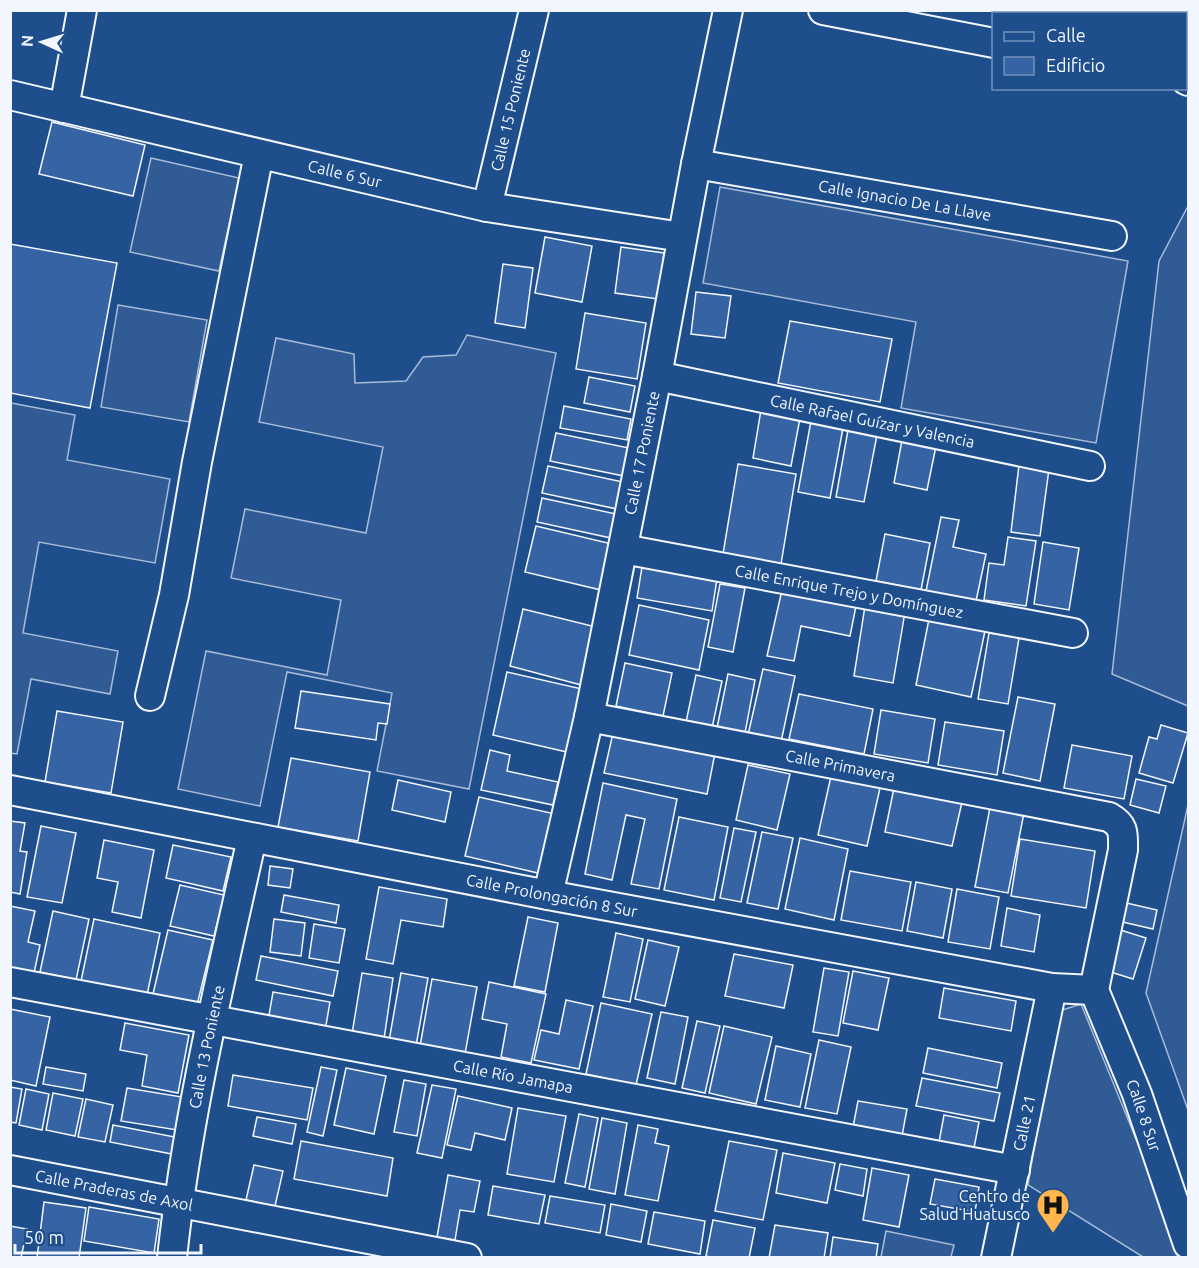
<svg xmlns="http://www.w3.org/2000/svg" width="1199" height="1268" viewBox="0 0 1199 1268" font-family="Ubuntu,sans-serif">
  <rect width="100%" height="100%" fill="#1f4e8c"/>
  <path fill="#305b95" stroke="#a8bbd7" stroke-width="1.5" d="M151,158l88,20 -20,93 -89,-19z
    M720,187l408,74 -32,182 -195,-35 15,-86 -213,-39z
    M1188,206v500l-76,-32 47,-413z
    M118,305l89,15 -18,102 -88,-15z
    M467,335l89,18 -87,436 -92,-18 15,-78 -105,-21 -27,134 -82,-17 28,-138 121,24 14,-75 -110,-22 14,-69 121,24 17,-86 -124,-25 17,-84 78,16 1,29 51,-2 17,-24 33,-2z
    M11,403l64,12 -8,45 103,19 -15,84 -116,-21 -16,91 95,18 -8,43 -79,-15 -14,75 -7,-1z
    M1188,805v305l-42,-117z
    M1081,1004l103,253h-41l-115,-72 28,-173z
    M886,1231l68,14 -3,12h-70z"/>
  <path fill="#3563a3" stroke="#f2f6ff" stroke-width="1.5" d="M52,122l93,23 -12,51 -94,-22z
    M545,237l47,9 -10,56 -47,-9z
    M10,244l107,19 -27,145 -80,-15z
    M621,247l43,6 -6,46 -43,-6z
    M503,264l30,4 -8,60 -30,-5z
    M696,292l35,4 -6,42 -34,-4z
    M585,313l61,10 -9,56 -61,-10z
    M790,321l102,18 -12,63 -102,-19z
    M589,377l46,9 -5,26 -46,-9z
    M564,406l67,13 -4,21 -67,-12z
    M761,410l39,8 -9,48 -38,-8z
    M811,421l32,7 -13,70 -32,-6z
    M848,430l29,5 -13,67 -28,-5z
    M556,433l73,15 -5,28 -74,-15z
    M902,440l34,6 -9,44 -33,-7z
    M738,464l58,10 -15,90 -58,-10z
    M1019,465l30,4 -9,67 -29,-4z
    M548,466l75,16 -6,27 -75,-16z
    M542,498l74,16 -5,24 -74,-16z
    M941,517l18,3 -6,27 33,7 -10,47 -50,-10z
    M536,526l76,18 -11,46 -76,-18z
    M885,534l45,9 -9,47 -45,-9z
    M1008,537l28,4 -10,65 -42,-6 5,-37 15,2z
    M1043,542l36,6 -10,62 -35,-6z
    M642,567l75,12 -5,32 -75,-13z
    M720,584l25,4 -12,64 -25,-5z
    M782,590l74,16 -6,30 -49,-10 -7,35 -27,-5z
    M639,605l70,15 -10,50 -70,-15z
    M865,606l40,6 -12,71 -39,-7z
    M523,609l77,19 -15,58 -75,-20z
    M929,619l56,12 -14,66 -55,-12z
    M989,633l30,5 -11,66 -30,-5z
    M625,663l47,10 -9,43 -47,-10z
    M763,669l32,7 -14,66 -33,-7z
    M507,672l75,17 -15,63 -74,-17z
    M728,674l27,6 -10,53 -28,-5z
    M696,675l26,6 -10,47 -26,-6z
    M301,691l89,13 -3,20 -9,-1 -2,17 -81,-12z
    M799,694l74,15 -9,45 -75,-15z
    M1018,697l37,7 -15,77 -37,-8z
    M881,710l54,9 -7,44 -54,-9z
    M57,711l66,11 -12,71 -66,-11z
    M945,722l59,9 -7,44 -59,-10z
    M1161,725l27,8 -15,50 -34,-10 10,-36 8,2z
    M613,733l102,20 -8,41 -103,-21z
    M1072,745l60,11 -8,43 -60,-11z
    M490,750l20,5 -3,16 51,11 -5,23 -72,-15z
    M291,758l79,14 -12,69 -80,-14z
    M748,765l42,9 -13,56 -41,-10z
    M831,776l49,12 -13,58 -49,-11z
    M1136,779l30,7 -7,27 -29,-8z
    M398,780l53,12 -6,30 -53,-12z
    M603,783l74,16 -18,90 -28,-5 14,-65 -19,-4 -14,65 -27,-6z
    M894,788l68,14 -10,44 -67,-14z
    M479,797l76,17 -13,60 -77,-18z
    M991,802l34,6 -17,85 -33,-6z
    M679,817l49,10 -14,73 -50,-10z
    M10,821l15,2 -5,28 7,1 -7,42 -10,-2z
    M41,826l35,7 -14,70 -35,-6z
    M734,828l22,4 -15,70 -21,-4z
    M762,832l31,6 -15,71 -31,-6z
    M800,838l48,11 -14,71 -49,-11z
    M1020,839l75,12 -9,57 -75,-12z
    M104,840l50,10 -13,68 -29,-6 6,-30 -21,-4z
    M173,845l58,12 -8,34 -57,-13z
    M270,866l23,3 -3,19 -22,-3z
    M850,871l61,11 -9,49 -61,-11z
    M916,882l36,7 -9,49 -36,-7z
    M180,885l44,10 -10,41 -44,-10z
    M379,887l68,12 -4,28 -42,-7 -8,44 -27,-5z
    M957,889l42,8 -9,52 -42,-7z
    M284,895l55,10 -3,18 -55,-11z
    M1122,902l35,8 -4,19 -35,-8z
    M10,906l25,5 -7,31 12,3 -6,28 -24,-5z
    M1007,908l33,7 -6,37 -33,-6z
    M53,911l36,8 -13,61 -36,-8z
    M528,917l30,6 -13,69 -31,-6z
    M94,919l66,14 -13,62 -66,-14z
    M274,919l31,4 -4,33 -31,-4z
    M314,924l31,5 -6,34 -30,-5z
    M1114,928l32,10 -13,41 -32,-10z
    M168,930l45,10 -16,65 -44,-11z
    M616,933l27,6 -13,63 -27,-5z
    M648,940l31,7 -14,59 -30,-7z
    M734,954l59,11 -9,43 -59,-12z
    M261,956l77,15 -5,25 -77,-16z
    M824,968l25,4 -11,64 -25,-4z
    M853,971l36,7 -11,52 -35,-7z
    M362,973l31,5 -9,61 -32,-5z
    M401,973l27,5 -12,68 -27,-5z
    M432,979l45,8 -12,67 -45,-8z
    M489,982l57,12 -15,69 -30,-6 6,-33 -25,-5z
    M944,988l72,13 -5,30 -72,-13z
    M273,992l57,10 -5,29 -57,-10z
    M566,1000l27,6 -14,63 -45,-9 7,-30 18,4z
    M601,1003l51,11 -16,71 -50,-11z
    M10,1009l40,8 -14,69 -26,-6z
    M661,1012l27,5 -13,67 -28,-6z
    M697,1021l23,5 -15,67 -23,-5z
    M125,1023l64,12 -11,58 -36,-7 5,-31 -27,-5z
    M724,1026l48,11 -16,67 -47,-11z
    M819,1040l32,7 -14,67 -32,-6z
    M776,1046l35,8 -11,53 -35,-7z
    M928,1048l74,15 -5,25 -74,-15z
    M46,1067l40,7 -3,17 -40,-7z
    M321,1067l16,3 -14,66 -16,-4z
    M346,1068l40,8 -12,58 -40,-9z
    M233,1075l80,13 -6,32 -79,-14z
    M922,1078l78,15 -6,28 -78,-15z
    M404,1080l22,4 -9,52 -23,-4z
    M432,1085l24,4 -14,69 -25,-5z
    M10,1087l12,2 -6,34 -6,-1z
    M127,1088l55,9 -5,33 -56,-9z
    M26,1089l23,5 -7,36 -23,-5z
    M53,1093l30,6 -8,37 -29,-6z
    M458,1096l54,12 -7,32 -30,-7 -4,17 -24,-5z
    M86,1099l27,6 -8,37 -27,-5z
    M858,1101l49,8 -5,27 -49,-9z
    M518,1108l48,8 -12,66 -47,-8z
    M579,1114l19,4 -13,69 -20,-4z
    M944,1115l35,7 -5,26 -35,-6z
    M257,1117l39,7 -4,20 -39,-8z
    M602,1118l25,5 -12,71 -26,-5z
    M113,1125l72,14 -3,17 -72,-14z
    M638,1125l20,4 -3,14 14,3 -11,55 -33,-6z
    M301,1141l92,17 -6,38 -93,-17z
    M729,1141l48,9 -14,70 -48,-9z
    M783,1153l52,10 -8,40 -51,-10z
    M840,1164l27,5 -4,27 -28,-6z
    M254,1165l29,6 -8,35 -29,-6z
    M872,1168l37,7 -10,52 -36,-7z
    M448,1175l32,6 -6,31 -14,-2 -5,30 -18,-3z
    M935,1179l44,8 -4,25 -45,-8z
    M493,1186l52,9 -6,29 -51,-9z
    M550,1196l55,9 -5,28 -55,-10z
    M44,1202l42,6 -7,50h-42z
    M611,1204l36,7 -6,31 -35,-7z
    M89,1207l70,12 -5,34 -70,-12z
    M654,1212l51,9 -5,33 -52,-10z
    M713,1220l42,8 -6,30h-35l-8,-2z
    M775,1225l53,8 -4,25h-55z
    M10,1226l17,3 -6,29h-11z
    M833,1237l45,7 -2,14h-46z"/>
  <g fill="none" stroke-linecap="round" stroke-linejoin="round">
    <g stroke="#f2f6ff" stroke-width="32">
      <g id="minor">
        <path d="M823,10l171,33"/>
        <path d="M1186,80l2,1"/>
        <path id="s1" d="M10,95l477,112 195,30"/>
        <path d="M64,108l18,-98"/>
        <path id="s2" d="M696,164l416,72"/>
        <path id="s3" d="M487,207l47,-197"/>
        <path id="s4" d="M657,376l433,90"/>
        <path id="s5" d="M623,549l450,84"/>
        <path d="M150,696l24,-101 23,-133 62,-308"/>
        <path id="s6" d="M589,717l520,100c16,9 14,17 14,33l-29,140"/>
        <path id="s7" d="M10,790l538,105 504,93 42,2"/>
        <path id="s8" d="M548,895l41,-178 68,-341 39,-212 32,-154"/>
        <path id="s9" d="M10,982l1005,188"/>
        <path id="s10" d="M1094,990l43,104 51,150"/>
        <path id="s11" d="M10,1170l457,88"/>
        <path id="s12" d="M172,1258c15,-142 49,-281 80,-420"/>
        <path id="s13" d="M996,1258l56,-270"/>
      </g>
    </g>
    <use href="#minor" stroke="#1f4e8c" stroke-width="28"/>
  </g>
  <defs>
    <g id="hospital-pin" transform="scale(1.725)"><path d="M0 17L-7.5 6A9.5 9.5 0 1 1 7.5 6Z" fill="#ffb74d" stroke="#1f4e8c"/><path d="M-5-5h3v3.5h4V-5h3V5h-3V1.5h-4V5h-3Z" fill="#111"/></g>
  </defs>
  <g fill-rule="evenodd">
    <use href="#hospital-pin" x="1053" y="1205"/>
  </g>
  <g text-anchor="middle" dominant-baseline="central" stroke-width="4.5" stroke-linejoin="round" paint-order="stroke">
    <g font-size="16" fill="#f2f6ff" stroke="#1f4e8c">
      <text stroke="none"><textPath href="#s3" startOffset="100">Calle 15 Poniente</textPath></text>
      <text stroke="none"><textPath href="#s1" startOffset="344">Calle 6 Sur</textPath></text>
      <text stroke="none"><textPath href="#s2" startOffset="212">Calle Ignacio De La Llave</textPath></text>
      <text stroke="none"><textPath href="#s4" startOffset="220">Calle Rafael Guízar y Valencia</textPath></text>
      <text stroke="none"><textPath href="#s8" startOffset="452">Calle 17 Poniente</textPath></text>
      <text stroke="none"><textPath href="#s5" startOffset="230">Calle Enrique Trejo y Domínguez</textPath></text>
      <text stroke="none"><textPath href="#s6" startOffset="256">Calle Primavera</textPath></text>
      <text stroke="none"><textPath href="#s7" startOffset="552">Calle Prolongación 8 Sur</textPath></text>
      <text stroke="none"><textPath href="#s12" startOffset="214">Calle 13 Poniente</textPath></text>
      <text stroke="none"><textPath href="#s9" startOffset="512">Calle Río Jamapa</textPath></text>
      <text stroke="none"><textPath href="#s10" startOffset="135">Calle 8 Sur</textPath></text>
      <text stroke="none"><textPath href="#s13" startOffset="138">Calle 21</textPath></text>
      <text stroke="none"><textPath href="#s11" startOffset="106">Calle Praderas de Axol</textPath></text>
    </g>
    <g font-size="16" fill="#f2f6ff" stroke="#1f4e8c" text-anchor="end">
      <text x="1030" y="1196">Centro de<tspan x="1030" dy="18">Salud Huatusco</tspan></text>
    </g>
  </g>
  <rect width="1199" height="1268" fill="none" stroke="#f2f6ff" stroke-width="24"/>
  <rect x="992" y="12" width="195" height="78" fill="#1f4e8c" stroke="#7391ba" stroke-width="1.5"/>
  <rect x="1004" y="32" width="30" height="9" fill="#1f4e8c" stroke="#7391ba" stroke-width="1.5"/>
  <text x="1046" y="42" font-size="18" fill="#f2f6ff">Calle</text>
  <rect x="1004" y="57" width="30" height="18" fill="#3563a3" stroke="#7391ba" stroke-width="1.5"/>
  <text x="1046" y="72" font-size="18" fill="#f2f6ff">Edificio</text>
  <g transform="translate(42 42) rotate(274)" stroke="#1f4e8c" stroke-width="4.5" paint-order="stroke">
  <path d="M0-4.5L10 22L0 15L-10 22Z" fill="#f2f6ff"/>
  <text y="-9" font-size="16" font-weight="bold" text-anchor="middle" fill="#f2f6ff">N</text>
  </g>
  <path d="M15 1244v9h186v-9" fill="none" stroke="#f2f6ff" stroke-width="3"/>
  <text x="24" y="1244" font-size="18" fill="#f2f6ff" stroke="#1f4e8c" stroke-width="4.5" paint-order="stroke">50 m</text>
</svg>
